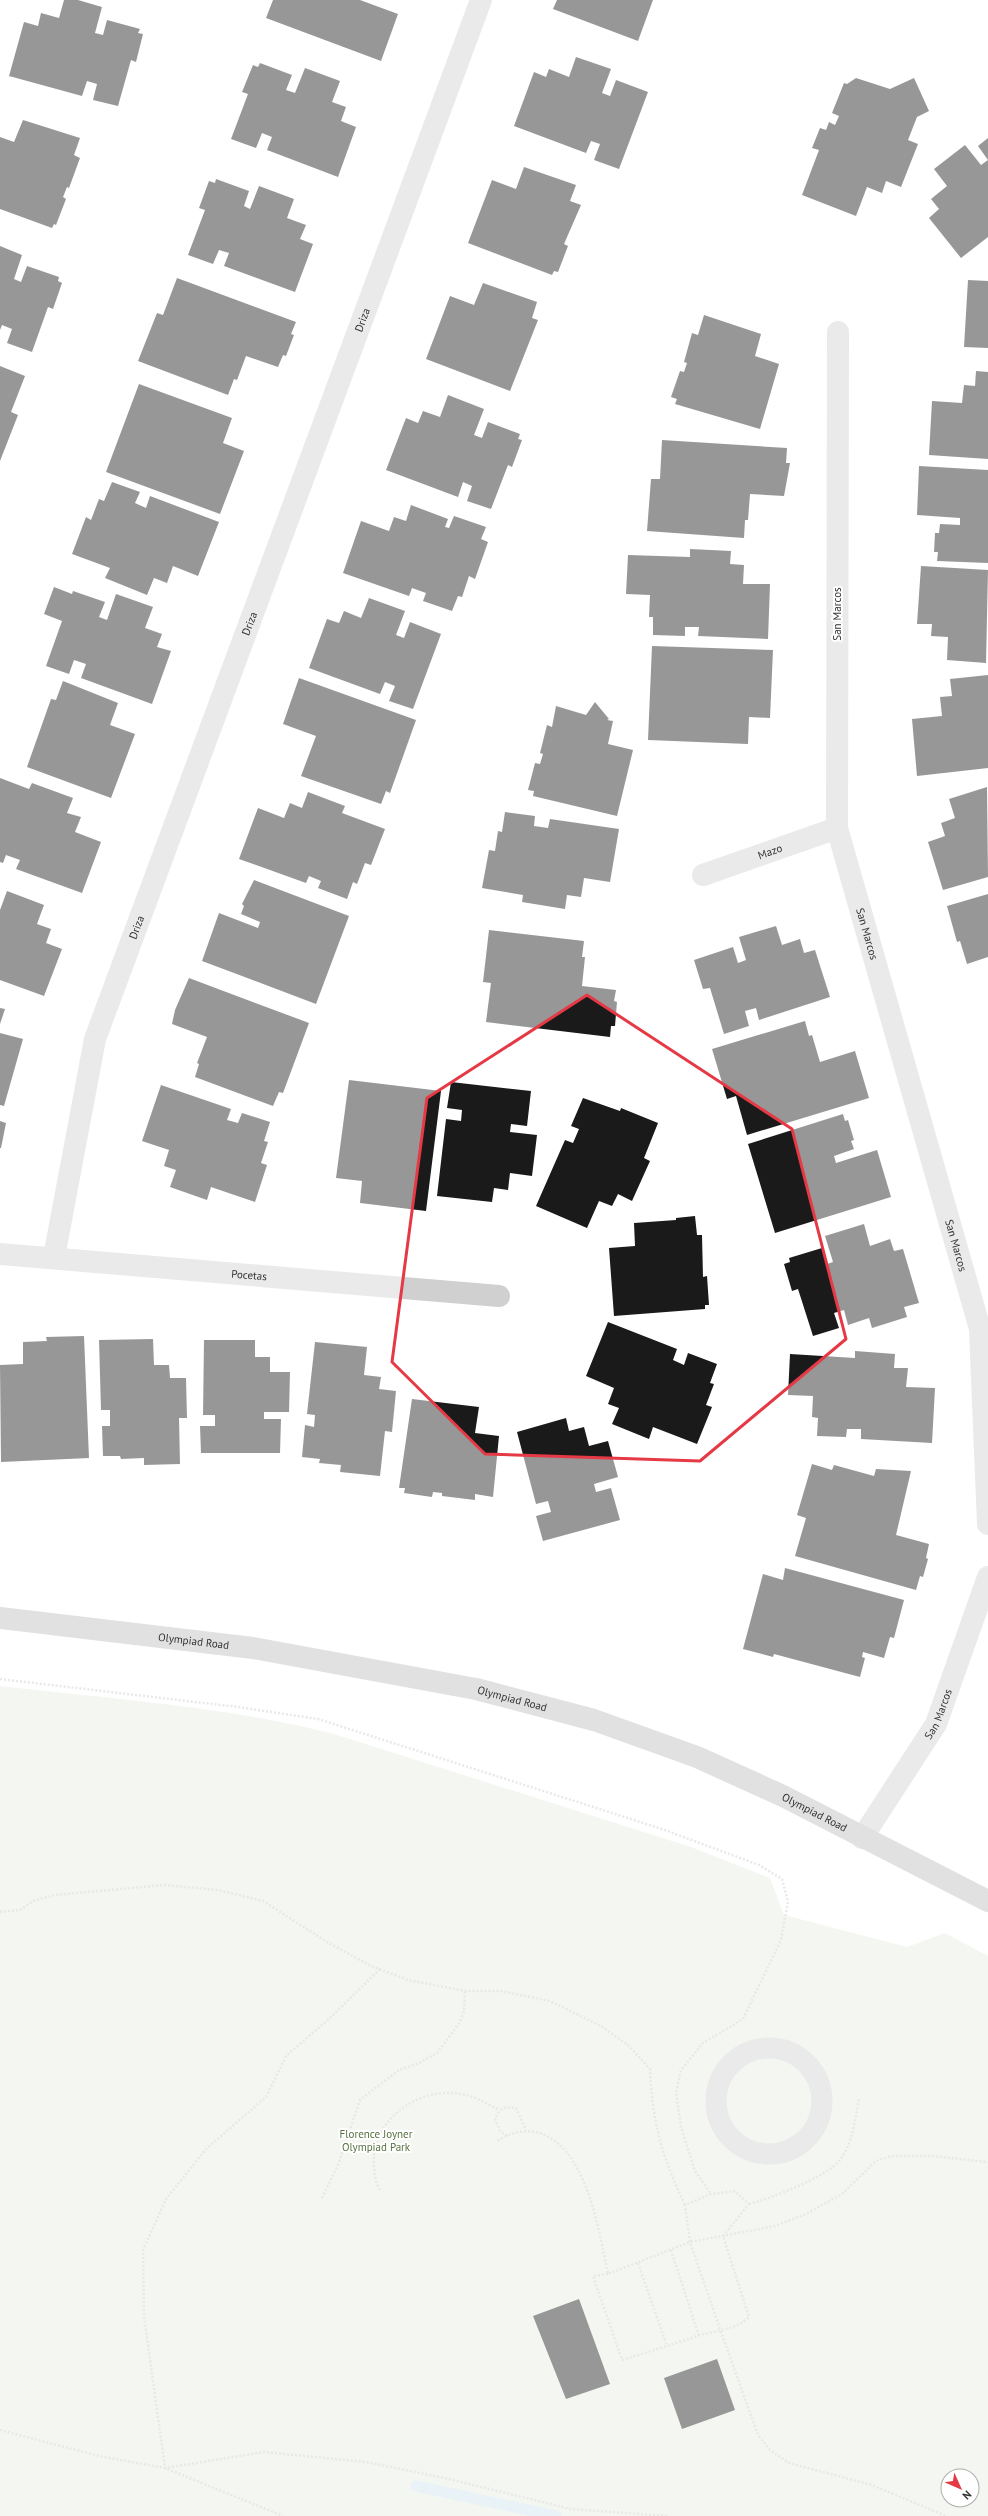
<svg xmlns="http://www.w3.org/2000/svg" width="988" height="2516" viewBox="0 0 988 2516" font-family="'PT Sans',sans-serif">
  <rect width="100%" height="100%" fill="#fff"/>
  <path fill="#e6ecdf" fill-rule="evenodd" d="M0,1686c111,13 225,20 334,48l357,113 79,31 14,37 123,32 38,-14 43,23v560h-988zM948,2476h24v24h-24z"/>
  <g fill="none" stroke-linecap="round" stroke-linejoin="round">
    <path stroke="#cfe2ee" stroke-width="11" d="M416,2486l140,30"/>
  </g>
  <path fill="#1a1a1a" d="M64,0h14l24,7 -7,26 8,2 4,-15 33,9 -2,4 5,1 -7,28 -5,-2 -13,46 -25,-6 4,-16 -10,-3 -5,15 -73,-20 15,-54 14,4 3,-13 18,5z
    M273,0h87l38,14 -17,47 -115,-43z
    M557,0h96l-15,41 -85,-32z
    M576,57l35,12 -9,24 8,3 6,-16 32,12 -29,77 -25,-9 6,-16 -9,-3 -5,12 -72,-27 20,-54 12,5 3,-8 20,8z
    M260,63l32,12 -6,15 9,3 10,-25 35,13 -8,21 14,5 -5,14 15,6 -18,50 -71,-27 5,-13 -10,-4 -6,15 -25,-9 17,-45 -6,-2 11,-27 5,2z
    M856,78l34,11 24,-11 15,33 -12,6 -9,23 10,4 -17,43 -15,-6 -4,12 -15,-6 -11,29 -54,-21 17,-45 -7,-2 8,-20 6,2 3,-8 6,3 4,-9 -7,-3 12,-30 3,1z
    M23,120l57,18 -6,17 6,3 -11,30 -2,-1 -4,10 3,2 -10,26 -2,-1 -2,4 -52,-19v-72l14,5z
    M988,138v99l-27,21 -32,-40 10,-9 -8,-10 16,-13 -13,-17 31,-24 16,20 7,-5 -10,-14z
    M524,167l52,18 -6,16 11,4 -17,39 4,2 -10,26 -4,-1 -2,4 -84,-32 24,-63 24,9z
    M216,179l33,12 -5,15 6,3 9,-23 35,13 -7,19 19,7 -6,14 13,5 -18,48 -71,-26 5,-13 -10,-3 -6,14 -25,-9 17,-45 -6,-2 10,-27 6,2z
    M0,246l22,9 -8,24 7,3 6,-16 32,11 -1,4 4,2 -9,26 -5,-2 -16,45 -25,-9 5,-14 -10,-4 -2,5z
    M177,278l119,44 -5,12 3,1 -8,21 -3,-1 -5,12 -32,-11 -9,24 -3,-1 -6,16 -90,-34 19,-48 6,2z
    M968,280l20,1v67l-24,-1z
    M483,283l54,19 -5,16 6,2 -28,71 -84,-32 24,-63 24,9z
    M704,315l57,19 -6,22 24,8 -19,65 -85,-25 2,-5 -6,-2 9,-26 4,1 3,-9 -3,-1 8,-29 6,2z
    M0,366l25,10 -14,36 7,3 -18,46z
    M976,371l12,1v87l-59,-4 3,-54 30,2 2,-18 11,1z
    M139,384l93,34 -9,25 21,8 -24,63 -114,-42z
    M448,395l36,14 -10,26 8,3 6,-16 32,12 -2,5 4,1 -10,27 -4,-2 -17,44 -24,-8 5,-15 -9,-4 -5,15 -72,-27 20,-52 12,5 5,-12 17,6z
    M662,440l125,8 -1,15h4l-6,33 -34,-2 -2,26h-3l-1,18 -97,-7 4,-52h9z
    M919,466l69,4v93l-51,-2 1,-9h-4l1,-19h4l1,-9 20,1v-7l-43,-3z
    M112,482l28,10 -5,11 11,5 4,-12 69,26 -21,54 -25,-10 -6,17 -13,-5 -7,17 -42,-17 5,-10 -38,-14 14,-37 5,3 8,-21 5,2z
    M411,505l37,14 -3,8 4,1 5,-12 32,11 -5,12 7,3 -13,37 -6,-3 -7,21 -4,-1 -6,15 -29,-10 3,-8 -14,-5 -3,8 -66,-23 18,-52 28,10 5,-14 12,4z
    M690,549l41,2 -1,13 14,1 -1,19h27l-2,55 -70,-3 1,-9h-14v9l-32,-1v-18h-4l1,-22 -24,-1 2,-39 62,2z
    M921,566l67,4 -2,93 -39,-3 1,-23 -17,-1 1,-12h-15z
    M54,587l18,7 1,-3 32,11 -6,15 8,3 9,-26 37,13 -8,21 17,6 -5,13 14,4 -19,53 -71,-26 5,-14 -12,-4 -5,14 -23,-8 16,-45 -18,-7z
    M369,598l36,13 -9,24 8,3 6,-16 31,12 -28,75 -24,-8 6,-15 -10,-4 -5,12 -71,-26 18,-49 12,4 5,-12 17,7z
    M652,646l121,4 -3,68 -21,-1 -1,27 -100,-4z
    M988,675v93l-71,8 -5,-57 30,-3 -2,-19 12,-1 -2,-17z
    M299,678l117,42 -26,73 -4,-2 -5,13 -80,-28 15,-40 -33,-12z
    M63,681l55,22 -8,22 25,9 -24,64 -84,-31 24,-68 5,1z
    M595,702l14,17 -2,1 6,1 -5,23 25,6 -16,66 -84,-20 1,-5 -6,-1 7,-27 5,1 3,-10 -3,-1 7,-28 5,2 4,-21 30,9z
    M0,778l29,11 3,-6 41,15 -6,15 14,4 -6,15 26,10 -19,51 -66,-24 4,-9 -14,-5 -3,8 -3,-1z
    M987,787l1,90 -45,13 -15,-48 17,-6 -4,-13 14,-5 -6,-19z
    M308,792l37,14 -3,7 43,16 -14,36 -6,-2 -8,21 -4,-2 -6,17 -29,-11 3,-7 -12,-5 -3,7 -67,-24 19,-51 26,10 6,-15 12,5z
    M505,812l30,4 -1,10 14,2 2,-9 69,10 -9,53 -26,-4 -3,19 -14,-2 -2,14 -43,-7 1,-7 -41,-7 7,-38 6,1 3,-20 4,1z
    M254,880l95,36 -33,88 -114,-43 17,-48 39,15 2,-6 -19,-8 3,-8 -2,-2z
    M7,891l37,14 -7,19 14,5 -5,14 16,6 -18,47 -44,-16v-70z
    M988,894v63l-21,7 -7,-23 -3,1 -10,-36z
    M776,926l6,19 18,-6 4,14 11,-3 15,47 -71,23 -3,-12 -11,3 4,15 -25,8 -14,-46 -7,1 -9,-29 39,-13 5,16 8,-3 -7,-23z
    M489,930l95,11 -2,16h3l-3,29 34,4 -2,11 3,1 -2,24h-4l-1,11 -124,-15 5,-39 -8,-1z
    M189,978l120,45 -26,70 -4,-1 -6,14 -78,-29 4,-13 -2,-1 10,-26 -35,-13 3,-14z
    M0,1008l5,1 -5,15z
    M805,1021l4,15 3,-1 8,27 35,-11 14,47 -122,37 -11,-39 -9,3 -15,-50z
    M0,1033l23,6 -19,67 -4,-1z
    M349,1080l92,11 -15,120 -66,-8 2,-22 -26,-3z
    M451,1082l80,9 -4,35 -16,-2 -1,8 27,3 -5,41 -22,-3 -2,17 -14,-2 -2,14 -55,-6 9,-77 15,2 1,-11 -15,-2z
    M161,1085l70,24 -4,11 11,3 4,-10 28,9 -6,19 4,1 -7,21 6,2 -12,37 -44,-15 -4,13 -37,-13 6,-17 -12,-4 5,-16 -27,-9z
    M583,1098l37,13 1,-3 37,15 -14,35 6,3 -18,40 -14,-7 -6,12 -13,-5 -12,27 -51,-22 29,-66 8,3 6,-14 -8,-3z
    M843,1114l2,7 3,-1 6,20 -3,1 3,8 -20,7 2,7 41,-13 14,47 -116,36 -27,-89z
    M0,1121l6,2 -5,25h-1z
    M695,1216l2,19h5l1,42 4,-1 2,29h-4v4l-91,7 -5,-68 26,-2 -1,-23 42,-3v-2z
    M864,1224l6,22 20,-7 4,12 9,-2 16,54 -15,4 3,10 -35,11 -3,-10 -21,7 -4,-15 -10,3 5,15 -26,8 -15,-47 -6,2 -8,-27 6,-2 -1,-4 33,-10 5,16 6,-2 -8,-26z
    M608,1322l69,27 -4,11 11,5 4,-12 29,11 -7,19 4,1 -8,21 6,2 -15,37 -44,-17 -4,12 -37,-15 7,-16 -11,-4 6,-16 -28,-12z
    M84,1336l5,122 -88,4 -1,-97 23,-1v-22l24,-1 -1,-4z
    M153,1339l1,26h15l1,13h16l1,40h-8l1,46 -36,1v-7l-23,1 -1,-3h-17l-1,-30h8v-16h-9l-2,-70z
    M204,1340h51v17h15v15h20l-1,40h-25v7h17l-1,34h-79l-1,-27h15v-11h-12z
    M315,1342l52,5 -3,28 17,2 -2,12 17,2 -4,41 -7,-1 -5,45 -40,-4 1,-7 -22,-2 1,-4 -18,-2 3,-32 9,2 1,-12 -8,-1z
    M855,1351l40,3 -1,14h14l-2,19 29,1 -3,55 -71,-4v-10h-14l-1,8 -29,-1 1,-18 -6,-1 1,-21 -25,-1 2,-41 65,4z
    M412,1399l67,8 -4,26 24,3 -6,61 -18,-3v6l-33,-4v-3l-9,-1 -1,5 -28,-4 1,-5h-6z
    M566,1418l3,13 15,-4 5,19 19,-5 10,36 -24,7 2,8 15,-4 9,32 -77,21 -7,-25 15,-4 -3,-11 -12,3 -19,-72z
    M812,1464l20,6 2,-5 40,11 2,-7 35,2 -15,64 33,9 -3,14 2,1 -5,18 -3,-1 -4,14 -121,-34 11,-38 -9,-3z
    M785,1568l119,32 -10,38 -4,-1 -6,21 -21,-6 -1,5 3,1 -5,19 -86,-23 -1,3 -30,-8 20,-75 20,6z
    M579,2299l31,85 -44,15 -33,-83z
    M717,2359l18,51 -53,19 -18,-51z"/>
  <g fill="none" stroke-linecap="round" stroke-linejoin="round">
    <path stroke="#cdcdcd" stroke-width="2.5" stroke-dasharray="2 2" stroke-linecap="butt" d="M0,1679l238,28 80,12 344,110 97,36 23,14 6,23 -7,38 -38,79 -40,24 -22,27 -5,22 5,35 14,44 16,23
      M0,1912l20,-2 13,-9 22,-6 109,-10 54,5 45,11 64,41 44,24 37,14 57,11h36l49,10 51,25 27,19 22,24c2,52 12,88 35,136
      M380,1969l-50,49 -44,38 -20,41 -60,52 -40,50 -23,51 1,66 21,152 99,-16 102,10 83,17 122,30 97,7
      M507,2136l-7,-5 -5,-12c5,-11 9,-13 21,-11l10,22
      M498,2141c9,-7 25,-12 37,-9 51,10 64,99 73,142l82,-32 85,-16 33,-13 34,-19 34,-33 15,-5h41l56,6
      M380,2190c-5,-7 -5,-15 -6,-23 -4,-43 38,-77 80,-74 16,1 31,9 45,17
      M322,2198l16,-33 22,-65 39,-30 20,-7 18,-10 23,-31 4,-11 1,-20
      M749,2204c20,-5 78,-27 91,-44 13,-17 15,-41 19,-61
      M671,2250l28,86
      M638,2263l29,83
      M608,2274l-15,2 29,84c26,-8 52,-16 78,-25 15,-4 38,-6 49,-18l-26,-81 26,-32 -14,-13 -24,3 -26,11 5,37 30,87 38,106 12,15 19,13 83,22 74,31
      M0,2430l99,26 66,12 118,48"/>
    <path stroke="#d0d0d0" stroke-width="21" d="M716 2101a53 53 0 1 1 106 0a53 53 0 1 1-106 0Z"/>
    <g stroke="#d0d0d0" stroke-width="22">
      <path id="s1" d="M838,332l-1,496 143,501 8,195"/>
      <path id="s2" d="M703,875l134,-47"/>
      <path id="s3" d="M0,1254l499,42"/>
      <path id="s4" d="M54,1257l41,-218 386,-1039"/>
      <path id="s5" d="M862,1838l74,-114 52,-147"/>
    </g>
    <path stroke="#bdbdbd" stroke-width="22" id="s6" d="M0,1618l253,30 223,41 118,31 103,37 86,39 205,105"/>
  </g>
  <path d="M0 0H988V2516H0ZM587,995l205,134 54,210 -146,122 -215,-7 -93,-92 35,-264z" fill="#fff" fill-opacity=".55" fill-rule="evenodd"/>
  <path fill="none" stroke="#e63946" stroke-width="3" stroke-linejoin="round" d="M587,995l205,134 54,210 -146,122 -215,-7 -93,-92 35,-264z"/>
  <g text-anchor="middle" dominant-baseline="central" stroke-width="4" stroke-linejoin="round" paint-order="stroke">
    <g font-size="11" fill="#333" stroke="#fff">
      <text stroke="none"><textPath href="#s4" startOffset="989">Driza</textPath></text>
      <text transform="translate(837 614) rotate(-90)">San Marcos</text>
      <text stroke="none"><textPath href="#s4" startOffset="665">Driza</textPath></text>
      <text stroke="none"><textPath href="#s2" startOffset="71">Mazo</textPath></text>
      <text stroke="none"><textPath href="#s4" startOffset="341">Driza</textPath></text>
      <text stroke="none"><textPath href="#s1" startOffset="606">San Marcos</textPath></text>
      <text stroke="none"><textPath href="#s1" startOffset="930">San Marcos</textPath></text>
      <text stroke="none"><textPath href="#s3" startOffset="250">Pocetas</textPath></text>
      <text stroke="none"><textPath href="#s6" startOffset="195">Olympiad Road</textPath></text>
      <text stroke="none"><textPath href="#s6" startOffset="519">Olympiad Road</textPath></text>
      <text stroke="none"><textPath href="#s5" startOffset="146">San Marcos</textPath></text>
      <text stroke="none"><textPath href="#s6" startOffset="843">Olympiad Road</textPath></text>
    </g>
    <g font-size="11" fill="#56703f" stroke="#fff">
      <text x="376" y="2134">Florence Joyner<tspan x="376" dy="13">Olympiad Park</tspan></text>
    </g>
  </g>
  <g transform="translate(960 2488) rotate(135)"><circle r="19" fill="#ffffff" stroke="#adadad"/>
  <path d="M0-3L7 15L0 10L-7 15Z" fill="#e63946"/>
  <text y="-6" font-size="11" font-weight="bold" text-anchor="middle" fill="#333333">N</text>
  </g>
</svg>
